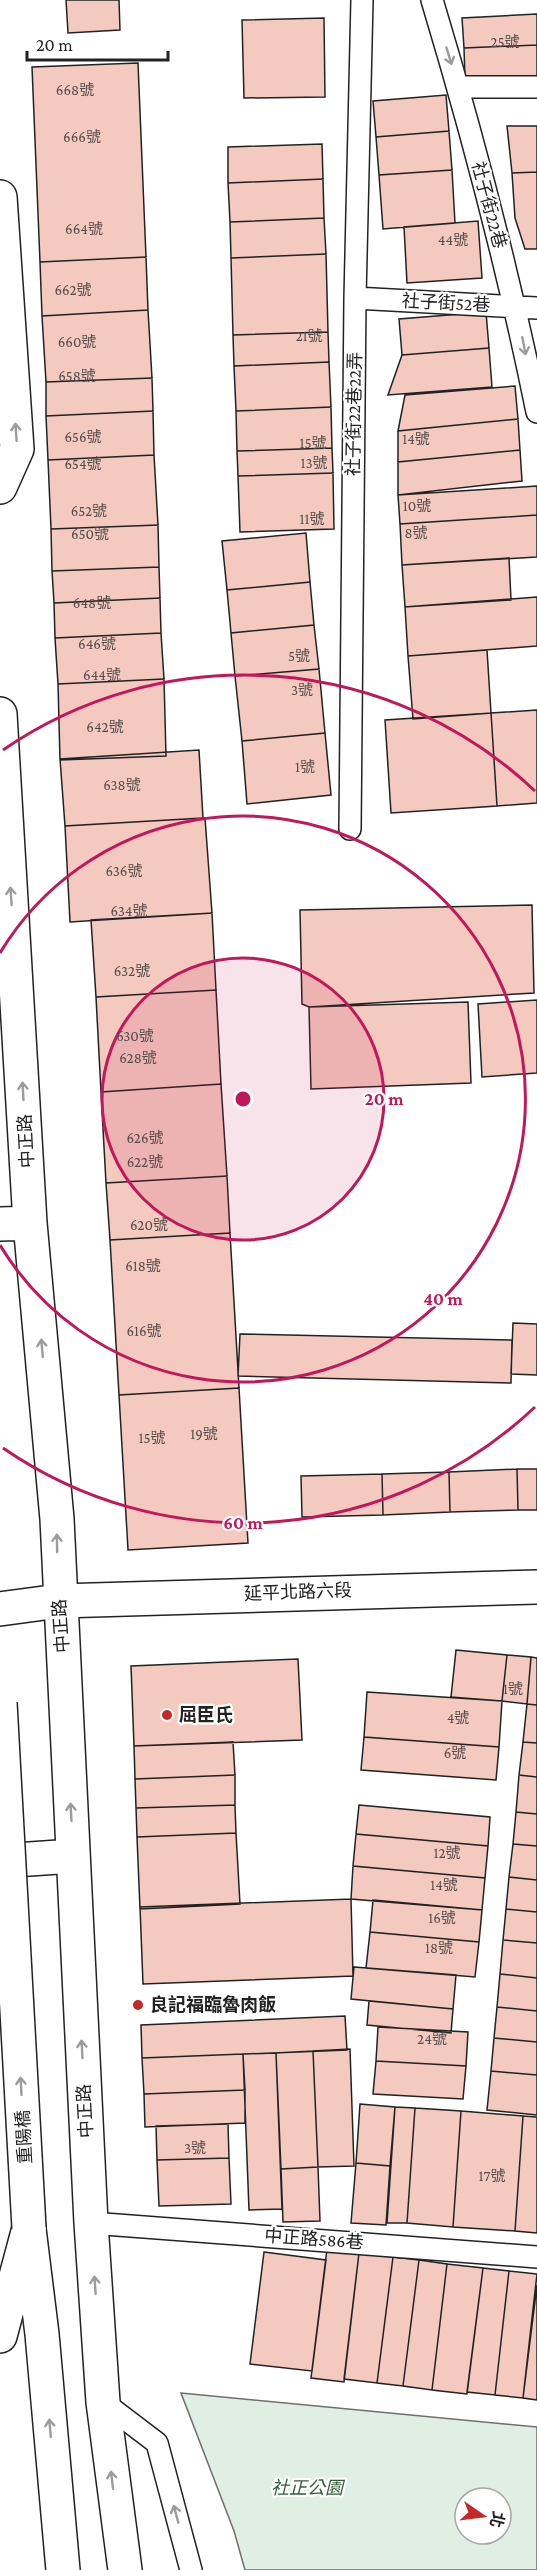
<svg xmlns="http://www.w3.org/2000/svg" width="537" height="2570" viewBox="0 0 537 2570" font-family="'Crimson Pro','Noto Sans TC',serif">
  <rect width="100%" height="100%" fill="#fff"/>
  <path fill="#e0efe3" stroke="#6f6f6f" stroke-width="1.5" fill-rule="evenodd" d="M181,2393l356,34v143h-292l-11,-39zM465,2498h36v36h-36z"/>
  <path fill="#f3c9c0" stroke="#222" stroke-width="1.5" d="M66,0h53l1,30 -52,3z
    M537,14v31l-73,3 -2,-30z
    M324,18l1,79 -81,1 -2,-78z
    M537,45v32l-72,3 -1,-32z
    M138,63l8,194 -106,5 -8,-195z
    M446,95l3,36 -73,6 -3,-36z
    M507,126h30v46l-25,1z
    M449,131l3,39 -73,5 -3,-38z
    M322,144l1,35 -95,4v-36z
    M452,170l3,53 -72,6 -4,-54z
    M537,172v77h-12l-10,-31 -3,-45z
    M323,179l1,39 -94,4 -2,-39z
    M324,218l2,36 -95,4 -1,-36z
    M478,221l4,57 -75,5 -3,-56z
    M326,254l2,78 -95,3 -2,-77z
    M146,257l2,53 -106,6 -2,-54z
    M148,310l4,68 -106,4 -4,-66z
    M486,312l3,36 -87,7 -3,-36z
    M328,332l1,30 -95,4 -1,-31z
    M489,348l3,39 -104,8 14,-40z
    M329,362l2,45 -95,4 -2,-45z
    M152,378l1,33 -107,5v-34z
    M515,386l3,33 -120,12 7,-36z
    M331,407l1,41 -95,3 -1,-40z
    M153,411l1,44 -106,5 -2,-44z
    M518,419l2,31 -122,12v-31z
    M332,448l1,25 -95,3 -1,-25z
    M520,450l2,31 -124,14v-33z
    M154,455l4,70 -107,4 -3,-69z
    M333,473l1,56 -94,3 -2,-56z
    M537,486v29l-137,9 -2,-29z
    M537,515v42l-135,8 -2,-41z
    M158,525l1,42 -107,4 -1,-42z
    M306,533l4,49 -83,8 -5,-49z
    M509,558l2,42 -106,7 -3,-42z
    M159,567l1,31 -106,5 -2,-32z
    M310,582l4,43 -83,8 -4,-43z
    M537,597v49l-129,10 -3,-49z
    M160,598l1,35 -106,5 -1,-35z
    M314,625l5,44 -84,7 -4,-43z
    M161,633l3,46 -106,5 -3,-46z
    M487,650l4,63 -78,6 -5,-63z
    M319,669l6,64 -83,8 -7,-65z
    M164,679l2,77 -106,4 -2,-76z
    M537,710v93l-40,3 -6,-93z
    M491,713l6,93 -106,7 -6,-93z
    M325,733l6,62 -84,9 -5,-63z
    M199,750l4,68 -138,8 -5,-67z
    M203,818h2l7,95 -142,9 -5,-96z
    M532,905l2,88 -225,14 -7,-3 -2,-94z
    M212,913l4,77 -120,7 -5,-77z
    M216,990l5,94 -120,8 -5,-95z
    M537,1000v73l-55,4 -4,-73z
    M468,1002l3,81 -160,6 -2,-82z
    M221,1084l6,92 -121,7 -5,-91z
    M227,1176l3,57 -120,7 -4,-57z
    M230,1233l9,155 -120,7 -9,-155z
    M513,1323l24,1v51l-26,-1z
    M240,1334l272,6 -1,43 -273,-7z
    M239,1388l9,155 -120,7 -9,-155z
    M517,1469l1,41 -68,2 -1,-40z
    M517,1469h20v41h-19z
    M449,1472l1,40 -67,3 -1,-41z
    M382,1474l1,41 -81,2 -1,-41z
    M456,1650l51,5 -5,46 -51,-4z
    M507,1655l24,2 -4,47 -25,-3z
    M531,1657l6,1v47l-10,-1z
    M298,1659l4,81 -168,6 -3,-80z
    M367,1692l135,9 -3,46 -135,-10z
    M527,1704l10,1v38l-14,-1z
    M364,1737l135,10 -3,33 -135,-10z
    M233,1742l2,33 -100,4 -1,-33z
    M523,1742l14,1v34l-18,-2z
    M235,1775v30l-99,3 -1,-29z
    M519,1775l18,2v37l-21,-2z
    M235,1805l1,28 -99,4 -1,-29z
    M359,1805l131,12 -2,29 -132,-12z
    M516,1812l21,2v32l-24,-2z
    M236,1833l4,71 -100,5 -3,-72z
    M356,1834l132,12 -3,32 -132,-12z
    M513,1844l24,2v34l-28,-3z
    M353,1866l132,12 -3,32 -131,-11z
    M509,1877l28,3v32l-31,-3z
    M351,1899l2,77 -210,8 -3,-77z
    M373,1900l109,10 -3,32 -109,-10z
    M506,1909l31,3v31l-34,-3z
    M370,1932l109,10 -4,35 -109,-9z
    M503,1940l34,3v35l-37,-4z
    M354,1967l102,8 -3,34 -102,-10z
    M500,1974l37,4v33l-40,-4z
    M369,2001l84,8 -2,24 -84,-8z
    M497,2007l40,4v31l-43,-4z
    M345,2016l2,34 -205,8 -1,-33z
    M378,2027l90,5 -2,34 -90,-5z
    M494,2038l43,4v33l-46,-4z
    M350,2049l4,117 -36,1 -5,-116z
    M313,2051l5,116 -37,2 -5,-116z
    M276,2053l6,156 -33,1 -6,-156z
    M243,2054l2,36 -101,4 -2,-36z
    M376,2061l90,5 -3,33 -90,-5z
    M491,2071l46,4v40l-50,-5z
    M245,2090v33l-100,4 -1,-33z
    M360,2104l35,3 -5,59 -34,-3z
    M395,2107l20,1 -8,115h-20z
    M415,2108l46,3 -8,116 -46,-4z
    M461,2111l62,5 -8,115 -62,-4z
    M523,2116l14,1v116l-22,-2z
    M228,2124l1,34 -72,2 -1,-34z
    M229,2158l2,46 -72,2 -2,-46z
    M356,2163l34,3 -4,59 -35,-2z
    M318,2167l2,54 -37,1 -2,-53z
    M327,2249l32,4 -15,129 -33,-4z
    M264,2252l62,8 -14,111 -62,-7z
    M359,2253l34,4 -16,126 -33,-4z
    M393,2257l26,3 -16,126 -26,-3z
    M419,2260l28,4 -15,126 -29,-4z
    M447,2264l36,4 -16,126 -35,-4z
    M483,2268l26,3 -14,124 -28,-3z
    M509,2271l28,3 -14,124 -28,-3z
    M537,2285v115l-14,-2z"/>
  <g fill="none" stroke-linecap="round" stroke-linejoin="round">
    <g stroke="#222" stroke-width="24">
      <path id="service" d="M432,0c41,136 77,273 105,412
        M458,87h79
        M355,298l182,10
        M350,829l5,-531 7,-298
        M91,2223l446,34
        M103,2402l54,41 34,127"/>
    </g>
    <g stroke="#222" stroke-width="36">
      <path id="tertiary" d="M0,197l17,252 -17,38
        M0,714l30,509 27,296 34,704 12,179 22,168
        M0,1224l30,-1
        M0,1609l59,-8 478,-14
        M0,1861l73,-5"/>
    </g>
    <g stroke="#222" stroke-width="36">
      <path id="secondary" d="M29,2229l13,105 21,236"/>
    </g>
    <g stroke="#222" stroke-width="36">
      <path id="primary" d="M0,2336l29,-108"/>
    </g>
    <use href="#service" stroke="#fff" stroke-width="21"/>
    <use href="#tertiary" stroke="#fff" stroke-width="33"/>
    <use href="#secondary" stroke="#fff" stroke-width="33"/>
    <use href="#primary" stroke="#fff" stroke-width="33"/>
    <g stroke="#222" stroke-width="36" stroke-linecap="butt">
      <path id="secondary-bridge" d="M0,1703l29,525"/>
    </g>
    <use href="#secondary-bridge" stroke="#fff" stroke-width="33"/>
  </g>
  <defs><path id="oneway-shaft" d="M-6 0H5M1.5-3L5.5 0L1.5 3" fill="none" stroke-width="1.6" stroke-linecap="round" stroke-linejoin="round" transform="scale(1.5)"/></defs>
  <g stroke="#9c9c9c">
    <use href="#oneway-shaft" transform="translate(449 56) rotate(73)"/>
    <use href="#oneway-shaft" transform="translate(524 346) rotate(79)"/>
    <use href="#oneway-shaft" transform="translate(16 432) rotate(-94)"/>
    <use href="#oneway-shaft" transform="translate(11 896) rotate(-94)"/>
    <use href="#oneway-shaft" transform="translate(23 1091) rotate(-93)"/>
    <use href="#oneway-shaft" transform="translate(42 1348) rotate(-95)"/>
    <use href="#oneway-shaft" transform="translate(57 1543) rotate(-91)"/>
    <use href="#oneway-shaft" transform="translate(71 1812) rotate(-93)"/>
    <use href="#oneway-shaft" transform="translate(82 2049) rotate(-93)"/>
    <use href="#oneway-shaft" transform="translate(21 2086) rotate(-93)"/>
    <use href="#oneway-shaft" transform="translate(95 2285) rotate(-94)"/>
    <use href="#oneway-shaft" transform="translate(50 2428) rotate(-95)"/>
    <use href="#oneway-shaft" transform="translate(112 2480) rotate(-97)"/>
    <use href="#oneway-shaft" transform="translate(176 2514) rotate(-105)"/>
  </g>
  <circle cx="243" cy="1099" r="141" fill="#c2185b" fill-opacity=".12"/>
  <g fill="none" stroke="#c2185b" stroke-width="3">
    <circle cx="243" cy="1099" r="141"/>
    <path d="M0 953A283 283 0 1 1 0 1245"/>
    <path d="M535 1407A424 424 0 0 1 3 1448M3 750A424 424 0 0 1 535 791"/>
  </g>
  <g fill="#c62828" stroke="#fff" stroke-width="2">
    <circle cx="167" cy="1715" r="6"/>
    <circle cx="138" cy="2005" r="6"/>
  </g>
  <g text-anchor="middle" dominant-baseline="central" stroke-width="4.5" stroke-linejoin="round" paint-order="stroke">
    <g font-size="15" fill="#564c4a">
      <text x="505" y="42">25號</text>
      <text x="75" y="90">668號</text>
      <text x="82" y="137">666號</text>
      <text x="84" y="229">664號</text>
      <text x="453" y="240">44號</text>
      <text x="73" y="290">662號</text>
      <text x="309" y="336">21號</text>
      <text x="77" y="342">660號</text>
      <text x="77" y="376">658號</text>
      <text x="83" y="437">656號</text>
      <text x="416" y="439">14號</text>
      <text x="313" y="443">15號</text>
      <text x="314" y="463">13號</text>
      <text x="83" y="464">654號</text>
      <text x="417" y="506">10號</text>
      <text x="89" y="511">652號</text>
      <text x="312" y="519">11號</text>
      <text x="416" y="533">8號</text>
      <text x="90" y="534">650號</text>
      <text x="92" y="603">648號</text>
      <text x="97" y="644">646號</text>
      <text x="299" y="656">5號</text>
      <text x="102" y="675">644號</text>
      <text x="302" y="690">3號</text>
      <text x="105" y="727">642號</text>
      <text x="305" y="767">1號</text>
      <text x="122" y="785">638號</text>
      <text x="124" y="871">636號</text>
      <text x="129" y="911">634號</text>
      <text x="132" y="971">632號</text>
      <text x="135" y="1036">630號</text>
      <text x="138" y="1058">628號</text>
      <text x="145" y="1138">626號</text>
      <text x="145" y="1162">622號</text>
      <text x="149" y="1225">620號</text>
      <text x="143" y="1266">618號</text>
      <text x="144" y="1331">616號</text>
      <text x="204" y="1434">19號</text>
      <text x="152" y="1438">15號</text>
      <text x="513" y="1689">1號</text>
      <text x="458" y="1718">4號</text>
      <text x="455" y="1753">6號</text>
      <text x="447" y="1853">12號</text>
      <text x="444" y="1885">14號</text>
      <text x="442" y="1918">16號</text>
      <text x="439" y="1948">18號</text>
      <text x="432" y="2039">24號</text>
      <text x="195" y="2148">3號</text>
      <text x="492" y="2176">17號</text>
    </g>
    <g font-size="18" fill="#222" stroke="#fff">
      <text transform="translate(489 205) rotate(75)">社子街22巷</text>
      <text transform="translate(446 303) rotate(3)">社子街52巷</text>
      <text transform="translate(354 414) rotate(-89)">社子街22巷22弄</text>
      <text transform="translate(26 1141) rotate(-93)">中正路</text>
      <text transform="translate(298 1592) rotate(-2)">延平北路六段</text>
      <text transform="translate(61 1626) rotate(-94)">中正路</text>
      <text transform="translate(85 2111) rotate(-93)">中正路</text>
      <text transform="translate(24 2137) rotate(-93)">重陽橋</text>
      <text transform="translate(314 2239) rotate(4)">中正路586巷</text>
    </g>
    <g font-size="18" font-weight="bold" fill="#222" stroke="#fff" text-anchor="start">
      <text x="179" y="1715">屈臣氏</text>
      <text x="150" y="2005">良記福臨魯肉飯</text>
    </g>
    <g font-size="18" font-style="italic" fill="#2f5e38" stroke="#fff">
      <text x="307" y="2488">社正公園</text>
    </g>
  </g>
  <circle cx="243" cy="1099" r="9" fill="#c2185b" stroke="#fff" stroke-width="3"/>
  <g font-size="18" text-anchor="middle" font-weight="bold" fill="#c2185b" stroke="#fff" stroke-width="4.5" stroke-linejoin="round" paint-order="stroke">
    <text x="384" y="1105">20 m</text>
    <text x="443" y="1305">40 m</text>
    <text x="243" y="1529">60 m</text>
  </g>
  <g transform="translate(483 2516) rotate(104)"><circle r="28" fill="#ffffff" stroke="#a7a7a7" stroke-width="1.5"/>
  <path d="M0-4.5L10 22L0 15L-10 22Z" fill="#c62828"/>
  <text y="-9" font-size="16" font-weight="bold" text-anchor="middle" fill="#222222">北</text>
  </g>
  <path d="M27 51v9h141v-9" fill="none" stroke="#222222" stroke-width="3"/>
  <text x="36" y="51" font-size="18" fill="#222222" stroke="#ffffff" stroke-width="4.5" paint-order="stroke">20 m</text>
</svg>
